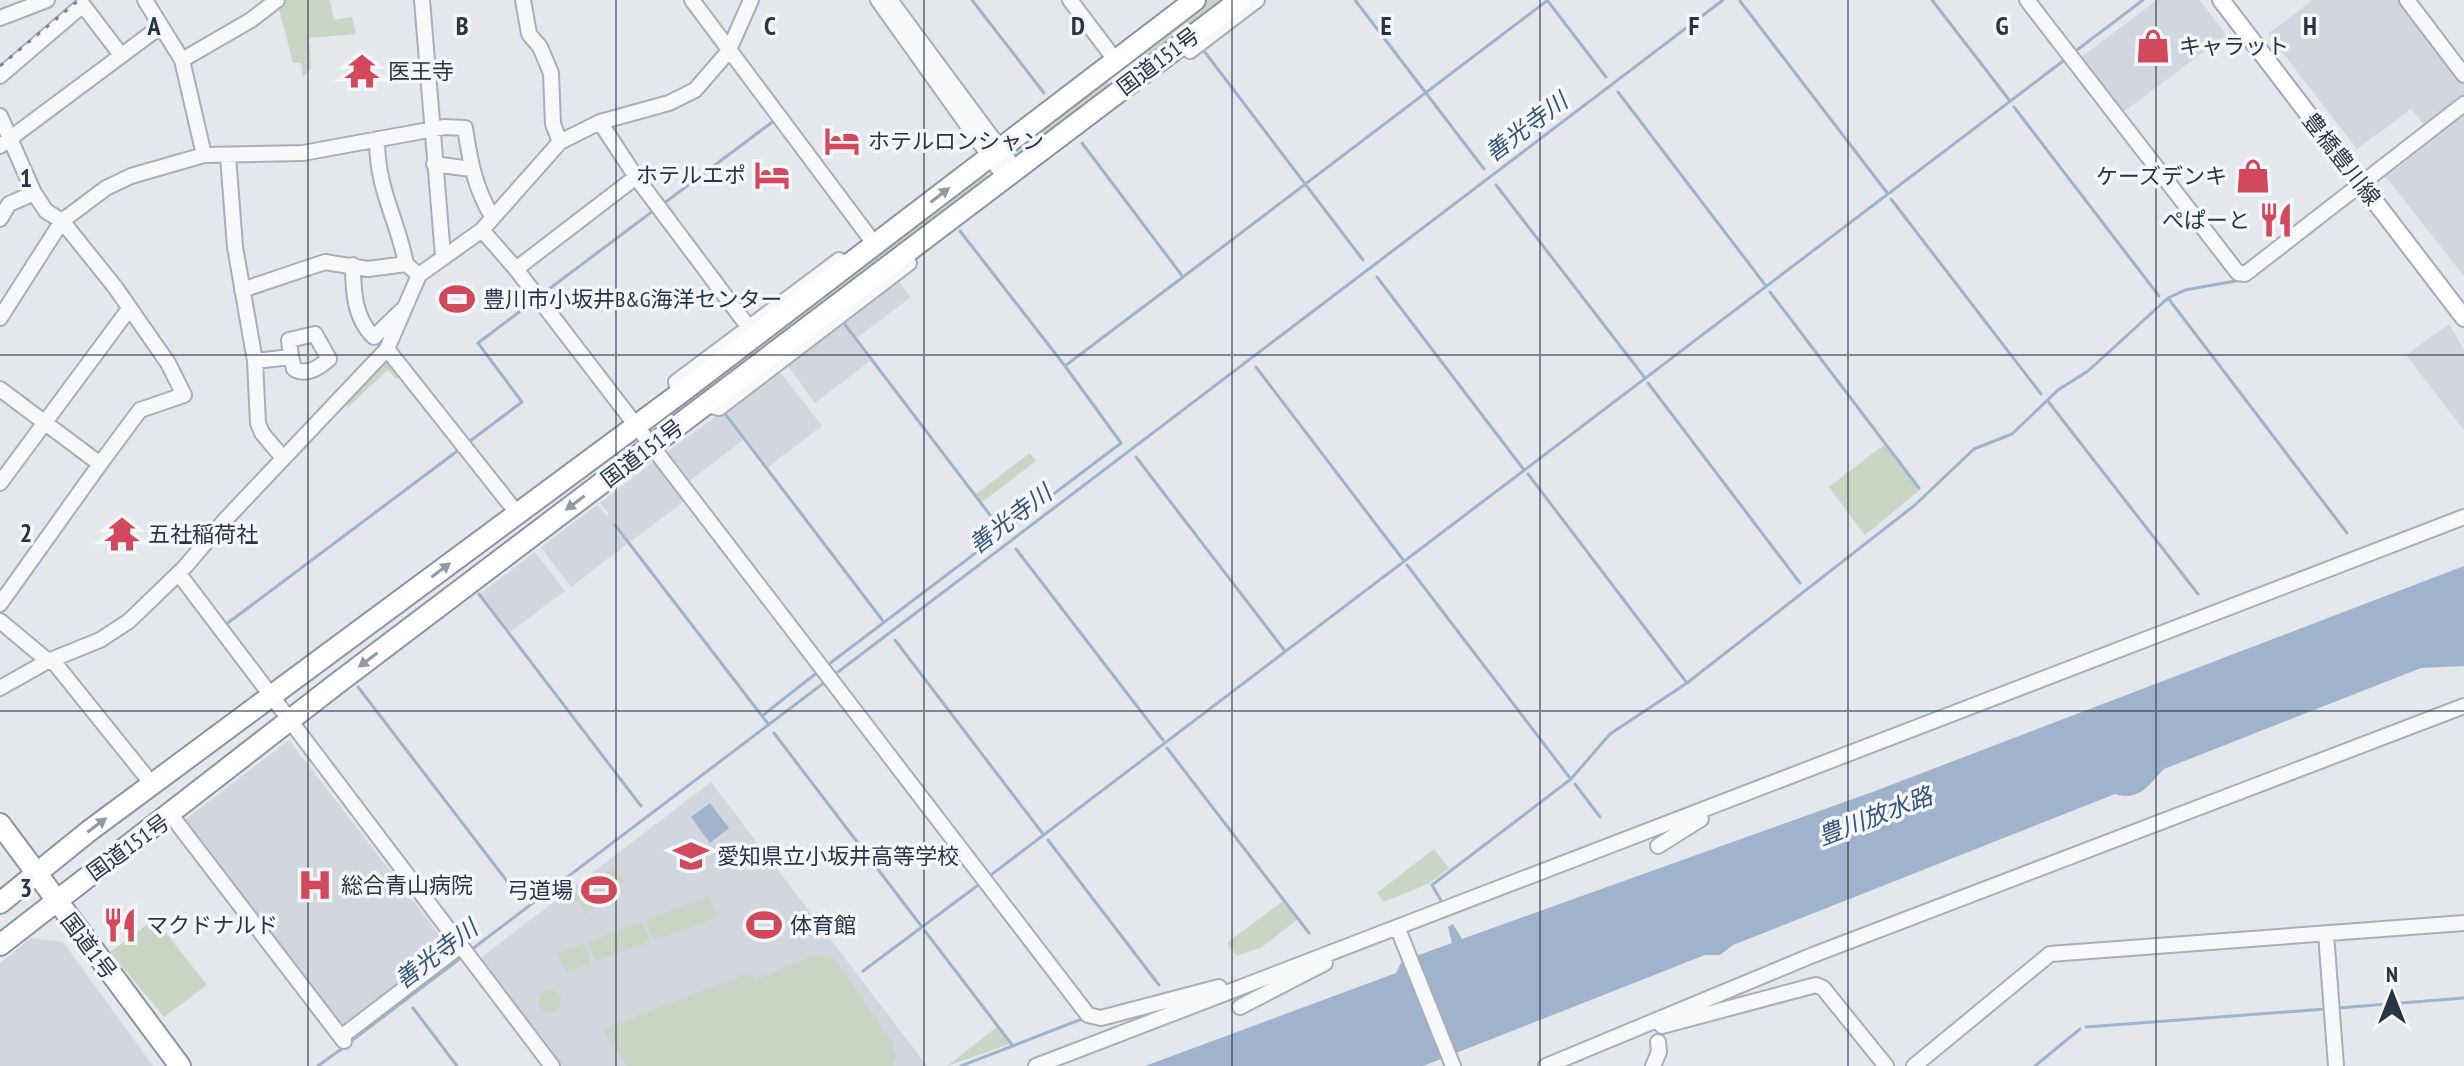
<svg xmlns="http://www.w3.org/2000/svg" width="2464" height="1066" viewBox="0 0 2464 1066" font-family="'PT Sans Narrow','Noto Sans JP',sans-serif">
  <rect width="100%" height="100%" fill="#e4e7ec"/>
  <path fill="#d2d6de" d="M2157,0h43l26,35 -104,78 -42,-55z
    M2313,0h86l65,84v12l-39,30 -14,-17 -54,40 -89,-115z
    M2464,116v160l-78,-99z
    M896,278l15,19 -54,41 -15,-19z
    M840,321l30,40 -55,42 -30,-41z
    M2449,324l15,26v80l-58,-75z
    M777,368l45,58 -54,41 -45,-58z
    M722,412l21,28 -56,43 -23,-29z
    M656,460l30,40 -56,42 -14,-18 -3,1 14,19 -56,43 -30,-40 56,-42 10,11 2,-2 -9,-11z
    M535,552l30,39 -55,41 -29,-39z
    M289,740l160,207 -108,83 -160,-207z
    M711,782l216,284h-367l-77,-104v-6z
    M31,938l32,4 90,124h-153v-103z"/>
  <path fill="#c9d6c5" d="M284,0h46l4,20 18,-3 4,17 -47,4 2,31 -8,8 -2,-14h-8l-15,-58z
    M1200,0h29l-89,62 -7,-11z
    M1105,78l7,10 -27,16 -67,50 -7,-10z
    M981,167l10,13 -328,245 -9,-11z
    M385,358l16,17 -5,4 -8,-9 -40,37 -4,-6z
    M1885,444l35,46 -55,45 -36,-48z
    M1030,453l6,8 -54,41 -6,-8z
    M1434,849l15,19 -19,15 -46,19 -7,-9z
    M613,867l12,16 -39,31 -13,-17z
    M709,896l8,21 -63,24 -8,-21z
    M1283,901l14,19 -35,27 -25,9 -10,-13z
    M155,919l52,66 -43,32 -54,-65z
    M642,921l8,21 -55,19 -7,-19z
    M584,944l7,19 -25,10 -8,-20z
    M817,954l18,5 57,83 4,15 -3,9h-266l-25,-37 149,-57 4,8z
    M539 1001a11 11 0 1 1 22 0a11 11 0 1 1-22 0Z
    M997,1027l13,17 -63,22z"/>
  <path fill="#9fb4cc" d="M2464,566v100l-43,2 -257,101c-15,15 -24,33 -49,25l-382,151 -13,10h-15l-282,111h-278l251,-93 6,-12 50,-18 -4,-16 5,-3 9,15 413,-148z
    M710,803l19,25 -19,15 -19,-26z"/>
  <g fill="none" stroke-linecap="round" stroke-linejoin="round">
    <path stroke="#9fb4cc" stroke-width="3" d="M972,0l72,93
      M1355,0l129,169
      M1547,0l59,77
      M1932,0l78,101
      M1740,1l148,193
      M1201,47l162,213
      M2073,53l70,-53
      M1618,92l148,194
      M2014,107l145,189
      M1496,185l149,193
      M1891,199l150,195
      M663,204l112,-84
      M960,231l105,135
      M1183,277l365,-277
      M1377,277l147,193
      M1770,292l149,196
      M541,295l112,-84
      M2168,298l179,235
      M843,322l160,210
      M1256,367l148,194
      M1648,383l152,200
      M2047,400l151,194
      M723,411l160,210
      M466,444l56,-42 -44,-59 57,-43
      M1136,457l149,194
      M1528,474l159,209
      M615,525l147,191
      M1016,549l147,191
      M1407,565l163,213
      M479,594l162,212
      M225,625l235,-176
      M895,640l148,194
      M825,667l296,-224 -56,-77 118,-89 -101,-134
      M834,675l889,-675
      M358,687l162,211
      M769,725l-7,-9 57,-45
      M774,733l148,194
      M1167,748l142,185
      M1575,784l25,33
      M1048,840l111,145
      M987,878l1080,-820
      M1443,904l-11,-19 139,-106 39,-45 77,-51 228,-178 59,-56 38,-15 46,-44 30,-19 80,-73 17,-8 56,-10
      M925,931l88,115
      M471,950l354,-268
      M863,971l118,-88
      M413,1008l44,58
      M2338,1008l126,-10
      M2086,1027l240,-18
      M350,1042l112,-85
      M318,1066l26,-19
      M961,1066l121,-47
      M2035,1066l45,-37"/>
    <g stroke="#a9aeb7" stroke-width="18">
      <path id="minor" d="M145,0l37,60 22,95
        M422,0l21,256
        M523,0l6,34 11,13 11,26 2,51 7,18
        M692,0l178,238
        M878,0l127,178
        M890,0l126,170
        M1070,0l46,61
        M2027,0l211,273 7,1 219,-170
        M2407,0l57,75
        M0,18l47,-18
        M1181,44l9,7 67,-51
        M182,60l69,-40 26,-20
        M0,76l83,-71 38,50
        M0,116l34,77 12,18 16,10 53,66 53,76 16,32 -44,15 -40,54
        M600,122l36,55 111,148
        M377,139c0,52 20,78 29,125
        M0,146l161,-120
        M228,156l7,91 20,114 3,62 4,10 21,25
        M434,164l37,5
        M0,219l9,-15 25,-11
        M482,230l34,39 572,746 13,3 118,-31
        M353,265c0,24 1,54 21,72l27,-26
        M516,269l120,-92
        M242,290l83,-28 43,7 38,-5 13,11
        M0,318l62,-97 44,-33 25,-12 73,-21 99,-2 142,-26 20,1c5,33 10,61 28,90
        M387,349l130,164
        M255,361l36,-4 -2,-17 26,-6 14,25c-9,8 -23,17 -35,10l-3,-12
        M0,389l100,75 -100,140
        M679,394l-3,-12 163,-122
        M706,405l13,3 190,-145
        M0,483l129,-174
        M179,574l373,492
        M0,621l48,40
        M53,661l99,123
        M0,688l48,-27 52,-21 29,-19 55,-53 41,-48 162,-171 32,-74 63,-45 78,-88 40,-20 69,-19 26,-13 33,-38 23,-52
        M171,815l173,226
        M1658,846l43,-27
        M1398,929l55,137
        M2326,934l10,132
        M1240,1007l85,-44
        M1662,1026l154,-41 7,3 63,78
        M341,1037l118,-90
        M1036,1066l1428,-549
        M1546,1066l267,-111 651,-249
        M1653,1066l6,-14 -1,-10
        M1914,1066l136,-112 414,-31"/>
    </g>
    <g stroke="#a3abb8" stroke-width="20">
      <path id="major" d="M2221,0l243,318"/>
    </g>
    <g stroke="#8b94a3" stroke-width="24">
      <path id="highway" d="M0,824l180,242
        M0,903l89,-72 590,-437 516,-394
        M0,945l335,-260 905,-685"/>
    </g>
    <use href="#minor" stroke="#f7f8fa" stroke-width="14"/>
    <use href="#major" stroke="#fff" stroke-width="16"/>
    <use href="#highway" stroke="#fff" stroke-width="20"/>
    <path stroke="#7d8696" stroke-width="3" stroke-dasharray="4 8" stroke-linecap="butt" d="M0,66l79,-66"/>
  </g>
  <defs><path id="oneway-solid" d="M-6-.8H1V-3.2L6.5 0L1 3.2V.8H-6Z" transform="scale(2)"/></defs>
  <g fill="#959aa2">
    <use href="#oneway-solid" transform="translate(940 195) rotate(-38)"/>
    <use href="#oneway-solid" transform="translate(575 503) rotate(143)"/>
    <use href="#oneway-solid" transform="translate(441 570) rotate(-37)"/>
    <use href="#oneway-solid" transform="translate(368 660) rotate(143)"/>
    <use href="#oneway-solid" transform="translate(97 825) rotate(-37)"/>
  </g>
  <path fill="none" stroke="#2b3445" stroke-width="2" stroke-opacity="0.55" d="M308,0v1066M616,0v1066M924,0v1066M1232,0v1066M1540,0v1066M1848,0v1066M2156,0v1066M0,355h2464M0,711h2464"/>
  <defs>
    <g id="shop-bare" transform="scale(2.76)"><path d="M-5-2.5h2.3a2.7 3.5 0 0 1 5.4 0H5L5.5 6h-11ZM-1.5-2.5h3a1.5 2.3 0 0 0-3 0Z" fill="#d1495b" stroke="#f4f6f9" stroke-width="2.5" paint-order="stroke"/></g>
    <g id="temple-bare" transform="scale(2.76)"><path d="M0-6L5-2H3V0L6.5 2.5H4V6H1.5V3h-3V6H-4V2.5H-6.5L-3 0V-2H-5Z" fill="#d1495b" stroke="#f4f6f9" stroke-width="2.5" paint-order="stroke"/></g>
    <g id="hotel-bare" transform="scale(2.76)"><path d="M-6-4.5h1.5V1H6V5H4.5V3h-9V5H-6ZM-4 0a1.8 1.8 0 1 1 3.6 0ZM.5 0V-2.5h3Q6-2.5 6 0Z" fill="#d1495b" stroke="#f4f6f9" stroke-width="2.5" paint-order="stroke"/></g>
    <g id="restaurant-bare" transform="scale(2.76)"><path d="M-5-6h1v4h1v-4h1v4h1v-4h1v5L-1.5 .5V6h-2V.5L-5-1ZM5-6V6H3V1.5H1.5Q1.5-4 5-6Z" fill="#d1495b" stroke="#f4f6f9" stroke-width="2.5" paint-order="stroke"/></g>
    <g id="stadium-bare" transform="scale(2.76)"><path d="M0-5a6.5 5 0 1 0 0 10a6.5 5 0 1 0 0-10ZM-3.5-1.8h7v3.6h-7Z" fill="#d1495b" stroke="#f4f6f9" stroke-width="2.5" paint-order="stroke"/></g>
    <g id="school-bare" transform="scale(2.76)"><path d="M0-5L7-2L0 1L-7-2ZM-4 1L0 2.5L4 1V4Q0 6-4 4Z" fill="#d1495b" stroke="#f4f6f9" stroke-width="2.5" paint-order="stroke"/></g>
    <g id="hospital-bare" transform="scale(2.76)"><path d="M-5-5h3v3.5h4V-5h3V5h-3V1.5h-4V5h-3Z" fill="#d1495b" stroke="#f4f6f9" stroke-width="2.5" paint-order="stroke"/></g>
  </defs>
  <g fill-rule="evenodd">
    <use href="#shop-bare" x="2153" y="46"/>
    <use href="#temple-bare" x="362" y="71"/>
    <use href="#hotel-bare" x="842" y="141"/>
    <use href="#hotel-bare" x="772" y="175"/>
    <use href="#shop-bare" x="2253" y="176"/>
    <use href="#restaurant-bare" x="2276" y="220"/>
    <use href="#stadium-bare" x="457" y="299"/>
    <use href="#temple-bare" x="122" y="534"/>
    <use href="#school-bare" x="691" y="856"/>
    <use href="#hospital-bare" x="315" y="885"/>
    <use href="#stadium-bare" x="599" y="890"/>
    <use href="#restaurant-bare" x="120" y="925"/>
    <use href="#stadium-bare" x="764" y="925"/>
  </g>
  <g text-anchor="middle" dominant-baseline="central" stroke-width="7" stroke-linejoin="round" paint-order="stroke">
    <g font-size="22" fill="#2b3445" stroke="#f4f6f9" text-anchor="start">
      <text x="2179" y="46">キャラット</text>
      <text x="388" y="71">医王寺</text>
      <text x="868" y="141">ホテルロンシャン</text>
      <text x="746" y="175" text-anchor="end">ホテルエポ</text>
      <text x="2227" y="176" text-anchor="end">ケーズデンキ</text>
      <text x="2250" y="220" text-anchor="end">ぺぱーと</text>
      <text x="483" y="299">豊川市小坂井B&amp;G海洋センター</text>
      <text x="148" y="534">五社稲荷社</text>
      <text x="717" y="856">愛知県立小坂井高等学校</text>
      <text x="341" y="885">総合青山病院</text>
      <text x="573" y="890" text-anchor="end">弓道場</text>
      <text x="146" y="925">マクドナルド</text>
      <text x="790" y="925">体育館</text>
    </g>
    <g font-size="22" fill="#2b3445" stroke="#f4f6f9">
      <text transform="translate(1158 61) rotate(-37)">国道151号</text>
      <text transform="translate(2342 159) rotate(52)">豊橋豊川線</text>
      <text transform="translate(642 453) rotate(-37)">国道151号</text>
      <text transform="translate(128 847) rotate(-36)">国道151号</text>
      <text transform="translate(89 946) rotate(53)">国道1号</text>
    </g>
    <g font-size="24" font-style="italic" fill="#34527a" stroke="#f4f6f9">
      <text transform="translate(1526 127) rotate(-37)">善光寺川</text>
      <text transform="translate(1010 519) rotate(-37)">善光寺川</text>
      <text transform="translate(1875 816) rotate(-21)">豊川放水路</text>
      <text transform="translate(436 954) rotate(-37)">善光寺川</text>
    </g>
  </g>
  <g font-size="26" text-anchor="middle" font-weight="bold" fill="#2b3445" stroke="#f4f6f9" stroke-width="7" stroke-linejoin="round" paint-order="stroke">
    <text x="154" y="35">A</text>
    <text x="462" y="35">B</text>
    <text x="770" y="35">C</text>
    <text x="1078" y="35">D</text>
    <text x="1386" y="35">E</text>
    <text x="1694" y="35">F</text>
    <text x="2002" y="35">G</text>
    <text x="2310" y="35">H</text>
    <text x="26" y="187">1</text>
    <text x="26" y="542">2</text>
    <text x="26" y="897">3</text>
  </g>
  <g transform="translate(2392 994)" stroke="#f4f6f9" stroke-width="6" paint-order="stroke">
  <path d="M0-6L14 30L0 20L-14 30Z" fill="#2b3445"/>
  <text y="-12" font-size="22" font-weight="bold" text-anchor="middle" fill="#2b3445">N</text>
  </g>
</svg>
